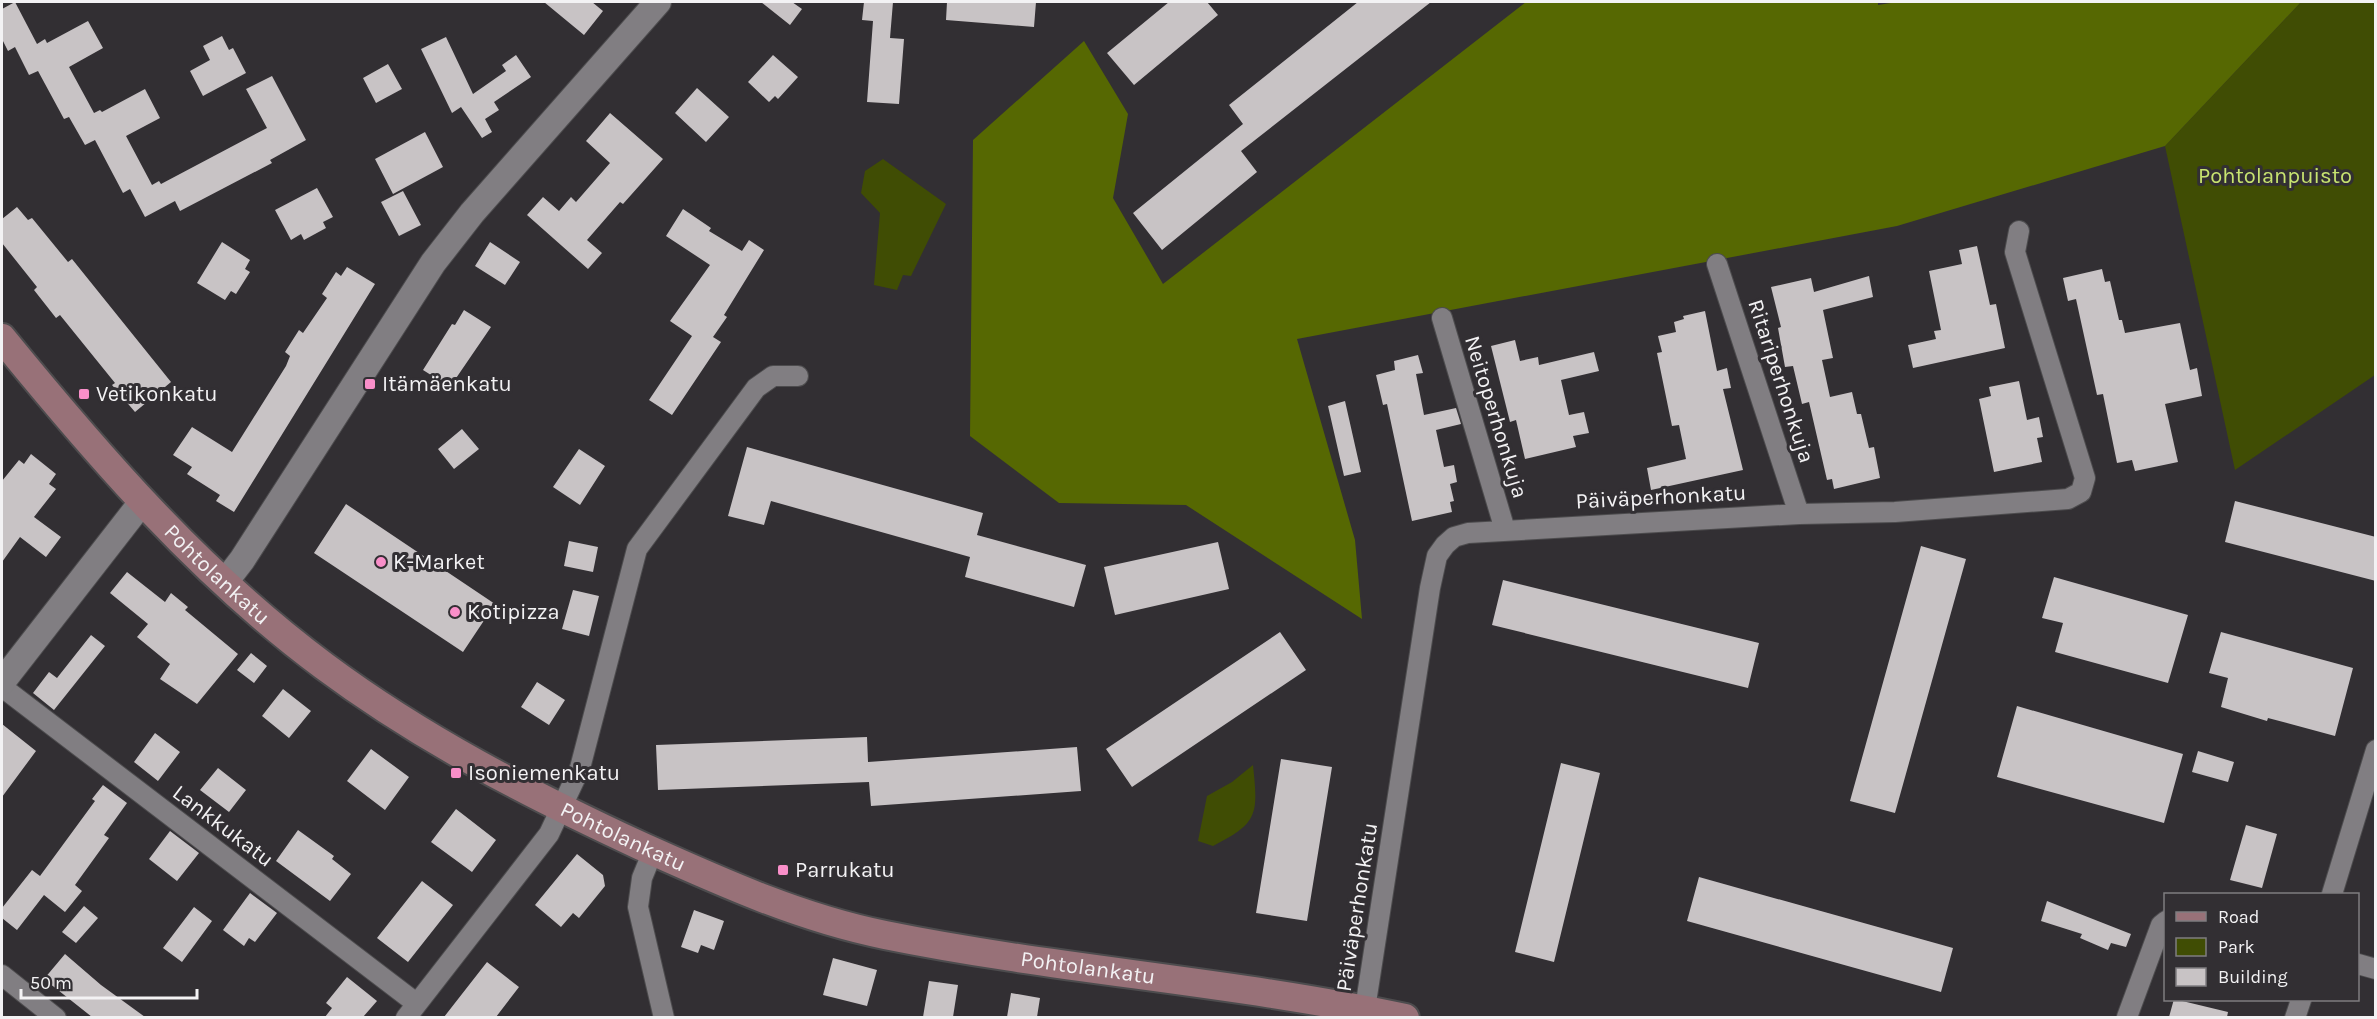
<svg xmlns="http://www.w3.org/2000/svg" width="2377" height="1019" viewBox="0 0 2377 1019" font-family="Karla,sans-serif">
  <rect width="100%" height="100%" fill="#322f33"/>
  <path fill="#404d04" d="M2301,2h74v373l-140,95 -70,-324z
    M883,159l63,45 -35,72 -8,-1 -6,15 -23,-5 6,-72 -19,-20 4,-22z
    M1253,765c5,49 6,58 -40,81l-15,-5 9,-45 25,-14z"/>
  <path fill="#566802" d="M1526,2h352v3l19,-3h404l-136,144 -268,80 -600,113 58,201 7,79 -176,-114 -127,-2 -89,-67 3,-296 111,-99 44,73 -15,84 50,86z"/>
  <path fill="#c8c3c5" d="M15,2l22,42 8,-5 2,4 41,-22 15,27 -34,19 25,46 6,-3 2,2 43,-23 15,29 -34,18 26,49 7,-4 2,3 106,-56 -21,-39 26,-13 34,64 -36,20 2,3 -92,48 -5,-10 -30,16 -15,-28 -7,4 -28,-53 -10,5 -16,-28 -5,2 -26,-48 -9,4 -14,-28 -7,4 -6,-12v-30z
    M544,2h48l11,9 -19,24z
    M761,2h31l10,7 -12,16z
    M864,2h29l-3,36 14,1 -5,65 -32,-2 6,-81 -11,-1z
    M947,2h89l-2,25 -88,-7z
    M1169,2h38l11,13 -84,70 -27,-32z
    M1358,2h73l-190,149 16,21 -95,78 -29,-37 110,-89 -14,-19z
    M222,36l7,14 4,-2 13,25 -43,23 -13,-25 20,-11 -7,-14z
    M446,37l27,57 33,-23 -4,-6 14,-10 15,22 -37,25 5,8 -14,9 7,13 -10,6 -21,-31 -9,6 -31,-64z
    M773,55l25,22 -20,22 -3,-3 -6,6 -21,-20z
    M388,64l14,25 -26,14 -13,-25z
    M697,88l32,29 -23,25 -31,-29z
    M610,113l53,46 -40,45 -3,-2 -33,38 15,13 -14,16 -61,-54 16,-18 16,14 12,-14 5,5 34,-39 -24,-22z
    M425,132l18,35 -50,27 -18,-35z
    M317,188l16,29 -10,5 3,6 -22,12 -3,-6 -10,6 -16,-30z
    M403,191l18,34 -22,11 -18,-34z
    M17,207l11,13 4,-2 36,44 4,-3 99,123 -36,30 -23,-27 3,-2 -55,-68 -4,3 -22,-28 3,-3 -35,-44v-24z
    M683,209l28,19 -2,3 33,20 7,-11 15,10 -40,65 3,2 -14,20 8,5 -49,73 -23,-15 43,-64 -22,-15 40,-56 -44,-29z
    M222,242l28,18 -5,9 5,3 -14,22 -5,-3 -6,9 -28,-17z
    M490,242l30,20 -15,23 -30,-19z
    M1977,246l13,59 6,-1 9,44 -92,20 -5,-23 28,-6 -2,-8 7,-1 -12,-59 33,-7 -3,-14z
    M347,267l28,17 -141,228 -18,-11 4,-6 -33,-21 5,-7 -19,-12 19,-28 40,25 54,-86 4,-10 -5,-4 14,-22 4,3 24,-35 -5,-4 14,-22 5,4z
    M2102,269l3,13 5,-1 9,39h3l3,13 55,-10 10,47 7,-2 5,28 -37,8 13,58 -43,9 -3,-11 -15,3 -14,-69 -6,1 -21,-96 -8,2 -5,-23z
    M1869,276l4,21 -50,13 10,48 -11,2 8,37 22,-5 5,22h4l8,34 5,-1 6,31 -46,11 -2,-10 -5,1 -18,-78 -7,2 -9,-38 -8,1 -7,-39 3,-1 -10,-40 40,-9 3,14z
    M464,310l27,17 -41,60 -27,-17 29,-46 3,1z
    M1705,311l12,60 10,-3 4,20 -8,1 20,81 -92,20 -4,-22 39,-9 -7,-34 -7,1 -15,-73 5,-1 -4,-16 18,-4 -2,-10 10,-3 -1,-3z
    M1515,340l5,21 18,-4 1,8 55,-13 5,19 -38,9 8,35 15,-3 5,21 -16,3 3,11 -51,12 -9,-39 -6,2 -19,-76z
    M1418,355l5,18 -7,1 8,41 32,-7 5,16 -25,6 8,37 10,-2 3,17 -7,2 4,17 -4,1 2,10 -40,9 -25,-117 -4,1 -7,-30 19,-5 -1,-9z
    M2019,381l8,39 12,-3 4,20 -6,1 5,24 -48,10 -15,-73 12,-3 -2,-9z
    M1345,401l16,71 -17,4 -16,-70z
    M462,429l17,20 -25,20 -16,-20z
    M747,447l236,66 -6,22 109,30 -12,42 -109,-30 5,-20 -199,-56 -7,24 -36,-9z
    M579,449l26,17 -25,39 -27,-18z
    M31,454l25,20 -7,10 7,5 -22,28 27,20 -15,20 -26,-20 -18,25v-81l17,-21 5,4z
    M2235,501l141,36v44l-151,-39z
    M346,504l149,100 -32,48 -149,-99z
    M569,541l29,6 -5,25 -29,-6z
    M1218,542l11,47 -114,26 -11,-48z
    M1921,546l45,13 -71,254 -45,-12z
    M127,572l38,30 6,-9 17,14 -3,3 53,44 -41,50 -37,-25 10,-15 -33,-27 11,-13 -38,-31z
    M2054,577l134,38 -20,68 -113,-31 8,-29 -21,-5z
    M1503,580l256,63 -11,45 -256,-63z
    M573,590l26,6 -10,40 -27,-7z
    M1280,632l26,38 -174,117 -26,-38z
    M2221,632l132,36 -18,68 -67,-18 -1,3 -46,-14 7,-29 -19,-5z
    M91,635l14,11 -51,64 -21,-17 16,-21 8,6z
    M251,653l16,13 -13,17 -17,-13z
    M537,682l28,18 -16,25 -28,-18z
    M283,689l28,22 -22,27 -27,-22z
    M2017,706l166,48 -19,69 -167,-46z
    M2,724l34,27 -34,46z
    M155,733l25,19 -22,29 -24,-19z
    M867,737l1,25 209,-15 4,44 -210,15 -2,-24 -211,8 -2,-45z
    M371,749l38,28 -24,33 -38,-29z
    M2198,751l36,11 -6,20 -36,-10z
    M1281,759l51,8 -25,154 -51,-8z
    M1561,763l39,10 -46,189 -39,-10z
    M218,768l28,22 -17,22 -29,-22z
    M103,785l24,18 -23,32 5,3 -34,47 7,6 -17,21 -21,-17 -27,35 -15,-12v-10l30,-38 8,6 55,-75 -3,-2z
    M456,809l40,31 -24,32 -41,-30z
    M2246,825l31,9 -15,54 -32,-8z
    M298,830l36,26 -2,3 19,15 -21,27 -54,-40z
    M170,831l29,22 -22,28 -28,-22z
    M577,854l26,21 2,11 -26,32 -6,-5 -12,14 -26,-22z
    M1699,877l254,71 -12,44 -254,-71z
    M422,881l31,24 -45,57 -31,-24z
    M250,893l27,20 -22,29 -6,-4 -5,8 -21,-16z
    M2047,901l84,33 -5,13 -15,-4 -3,7 -28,-12 2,-4 -41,-13z
    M84,906l14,12 -22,25 -14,-11z
    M194,907l18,14 -30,41 -19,-14z
    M694,910l30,11 -10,29 -13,-5 -3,8 -17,-6z
    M65,954l36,31 44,32h-53l-48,-38z
    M833,958l44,12 -10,36 -44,-11z
    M487,962l32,25 -23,30h-52z
    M347,977l30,24 -14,16h-38l7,-9 -6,-5z
    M929,981l29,4 -5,32h-30z
    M1011,993l29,5 -3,19h-30z
    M2174,999l54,13 -1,5h-58z"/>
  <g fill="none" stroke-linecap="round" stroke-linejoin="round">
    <g stroke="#4d4c4e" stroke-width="22">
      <path id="minor" d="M1717,264l82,250
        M1442,318l63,212
        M2,687l414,316
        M653,851l-11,27 -4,29 26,111
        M2332,894l44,-144
        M2358,964l18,5
        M2,975l54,43
        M1365,1009l65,-421 7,-32 8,-11 9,-8 14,-4 331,-19 96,-2 173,-13 13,-7 4,-14 -70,-226 4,-21
        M2127,1017l34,-92 5,-4
        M406,1018l143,-184 31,-66 57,-219 119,-161 17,-12h25
        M2295,1018l6,-18"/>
    </g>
    <g stroke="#4d4c4e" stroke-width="28">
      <path id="tertiary" d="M225,582l17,-22 191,-297 39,-50 186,-211
        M2,682l140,-180"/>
    </g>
    <g stroke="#4d4c4e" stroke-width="32">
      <g id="secondary">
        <path id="s1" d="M2,338c97,119 198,236 322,328 98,73 207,129 317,180 78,35 159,72 244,89 172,35 348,46 520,83"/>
      </g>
    </g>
    <use href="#minor" stroke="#817e82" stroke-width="20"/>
    <use href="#tertiary" stroke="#817e82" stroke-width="26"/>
    <use href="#secondary" stroke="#987178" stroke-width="28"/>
  </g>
  <g fill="#f98fc9" stroke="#322f33" stroke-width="2">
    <rect x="364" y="378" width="12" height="12" rx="3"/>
    <rect x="78" y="388" width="12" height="12" rx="3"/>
    <circle cx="381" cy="562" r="6"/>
    <circle cx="455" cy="612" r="6"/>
    <rect x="450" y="767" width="12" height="12" rx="3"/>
    <rect x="777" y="864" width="12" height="12" rx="3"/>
  </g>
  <g text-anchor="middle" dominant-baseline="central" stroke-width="6" stroke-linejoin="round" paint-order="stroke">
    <g font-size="22" fill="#c8e470" stroke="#322f33">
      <text x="2275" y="176">Pohtolanpuisto</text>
    </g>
    <g font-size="22" fill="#f3f2f4" stroke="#322f33">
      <text transform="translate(1781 381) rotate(72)">Ritariperhonkuja</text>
      <text transform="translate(1496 417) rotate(73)">Neitoperhonkuja</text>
      <text transform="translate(1661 497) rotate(-3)">Päiväperhonkatu</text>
      <text stroke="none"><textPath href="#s1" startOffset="320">Pohtolankatu</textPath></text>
      <text transform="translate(223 826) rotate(37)">Lankkukatu</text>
      <text stroke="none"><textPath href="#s1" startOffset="806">Pohtolankatu</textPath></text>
      <text transform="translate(1357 907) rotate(-81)">Päiväperhonkatu</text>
      <text stroke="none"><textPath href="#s1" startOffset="1292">Pohtolankatu</textPath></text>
    </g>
    <g font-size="22" fill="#f3f2f4" stroke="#322f33" text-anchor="start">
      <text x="382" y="384">Itämäenkatu</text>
      <text x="96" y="394">Vetikonkatu</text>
      <text x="393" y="562">K-Market</text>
      <text x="467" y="612">Kotipizza</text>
      <text x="468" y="773">Isoniemenkatu</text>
      <text x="795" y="870">Parrukatu</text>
    </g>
  </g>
  <rect width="2377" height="1019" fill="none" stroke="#f3f2f4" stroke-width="6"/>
  <rect x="2164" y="893" width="195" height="108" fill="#322f33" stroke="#7f7d80" stroke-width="1.5"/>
  <rect x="2176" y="912" width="30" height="9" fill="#987178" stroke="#7f7d80" stroke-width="1.5"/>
  <text x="2218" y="923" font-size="18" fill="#f3f2f4">Road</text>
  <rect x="2176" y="938" width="30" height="18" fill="#404d04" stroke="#7f7d80" stroke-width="1.5"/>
  <text x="2218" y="953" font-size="18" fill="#f3f2f4">Park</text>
  <rect x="2176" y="968" width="30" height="18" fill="#c8c3c5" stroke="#7f7d80" stroke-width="1.5"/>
  <text x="2218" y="983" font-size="18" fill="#f3f2f4">Building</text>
  <path d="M21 989v9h176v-9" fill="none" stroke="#f3f2f4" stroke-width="3"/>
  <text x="30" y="989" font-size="18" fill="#f3f2f4" stroke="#322f33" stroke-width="4.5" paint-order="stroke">50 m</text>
</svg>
